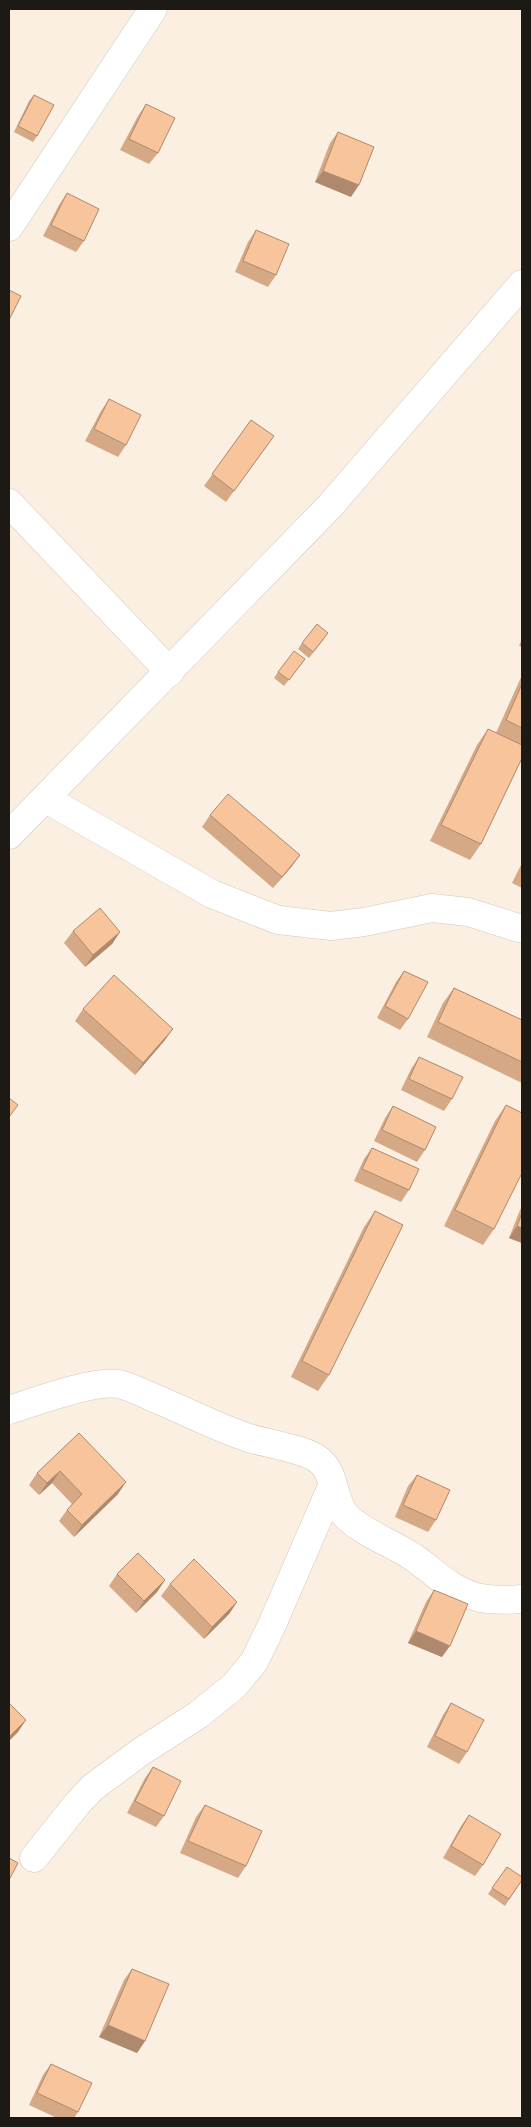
<svg xmlns="http://www.w3.org/2000/svg" width="531" height="2127" viewBox="0 0 531 2127" font-family="Inter,sans-serif">
  <rect width="100%" height="100%" fill="#fbefe2"/>
  <g fill="none" stroke-linecap="round" stroke-linejoin="round">
    <g stroke="#d2c7ba" stroke-width="29">
      <path id="minor" d="M9,227l144,-218
        M9,503l161,169
        M46,799l166,95 66,26 53,6 33,-4 68,-14 36,4 54,17
        M9,1410c26,-8 83,-30 110,-26 12,3 24,9 35,14 32,13 62,29 95,40 19,6 58,11 71,23 17,14 12,42 28,57 19,17 44,25 65,39 20,14 39,34 64,40 14,4 31,3 45,2
        M34,1858l43,-54 16,-17 49,-36 56,-36 36,-29 20,-24 17,-35 62,-143"/>
    </g>
    <g stroke="#d2c7ba" stroke-width="29">
      <path id="tertiary" d="M9,835l321,-329 192,-222"/>
    </g>
    <use href="#minor" stroke="#fff" stroke-width="28"/>
    <use href="#tertiary" stroke="#fff" stroke-width="28"/>
  </g>
  <path fill="#d5a986" d="M34,95l3,41 -4,6 -19,-10 15,-31z
    M146,104l12,49 -9,11 -29,-14 18,-34z
    M338,132l13,65 -36,-15 15,-39z
    M67,193l17,48 -8,11 -33,-16 16,-31z
    M256,230l20,45 -8,12 -33,-15 13,-30z
    M109,399l17,46 -8,12 -33,-16 16,-30z
    M251,420l23,16 -48,66 -22,-16z
    M324,639l-15,19 -11,-9 4,-6z
    M522,639v8l-3,-1z
    M305,659l-21,27 -10,-8 4,-6z
    M522,675v83l-41,86 -11,16 -40,-19 47,-96 11,-16 8,4z
    M210,815l90,40 -8,11 -19,22 -71,-61z
    M522,863v25l-10,-5z
    M73,931l47,1 -8,12 -27,23 -21,-24z
    M404,971l4,48 -8,11 -23,-12 19,-36z
    M454,988l68,32v63l-95,-46 16,-34z
    M83,1009l82,31 -30,35 -60,-54z
    M419,1057l33,42 -8,12 -43,-21 10,-21z
    M506,1105l-12,124 -11,16 -39,-19 51,-105z
    M393,1106l32,44 -8,12 -43,-21 11,-23z
    M372,1148l37,42 -8,12 -47,-21 10,-22z
    M522,1207v36l-13,-5 11,-28z
    M375,1211l-46,164 -11,16 -27,-14 73,-150z
    M79,1433l39,61 -44,43 -15,-16 8,-11 5,-6 -20,-21 -13,12 -10,-10 8,-12z
    M417,1475l19,45 -8,12 -33,-15 13,-31z
    M117,1574l48,6 -8,12 -21,21 -27,-27z
    M170,1584l67,18 -8,12 -25,25 -43,-43z
    M434,1590l8,67 -34,-14 18,-41z
    M451,1703l16,49 -8,12 -32,-17 16,-32z
    M153,1767l11,49 -8,11 -29,-14 18,-35z
    M205,1805l41,61 -8,12 -58,-25 16,-36z
    M469,1815l14,50 -8,11 -32,-18 18,-32z
    M507,1867l15,13 -17,26 -17,-12z
    M132,1969l13,72 -8,12 -38,-16 25,-57z
    M51,2064l27,48 -4,6h-17l-28,-13 14,-30z"/>
  <path fill="#ae896d" d="M323,171l36,14 -8,12 -36,-15z
    M300,855l-8,11 -19,22z
    M120,932l-8,12 -27,23 8,-12z
    M173,1029l-8,11 -30,35 8,-12z
    M517,1226l5,2v15l-13,-5z
    M60,1471l-8,12 -13,12 8,-12z
    M126,1482l-8,12 -44,43 8,-12z
    M165,1580l-8,12 -21,21 8,-12z
    M237,1602l-8,12 -25,25 8,-12z
    M416,1631l34,15 -8,11 -34,-14z
    M26,1720l-8,12 -9,9v-4z
    M108,2025l37,16 -8,12 -38,-16z"/>
  <path fill="#f8c49c" stroke="#ae896d" d="M34,95l20,10 -17,31 -19,-10z
    M146,104l29,14 -17,35 -29,-14z
    M338,132l36,15 -15,38 -36,-14z
    M67,193l32,16 -15,32 -33,-16z
    M256,230l33,14 -13,31 -33,-14z
    M9,290l12,6 -12,24z
    M109,399l32,16 -15,30 -32,-16z
    M251,420l23,16 -40,55 -22,-17z
    M317,624l11,9 -15,19 -11,-9z
    M294,651l11,8 -16,21 -11,-8z
    M522,684v44l-16,-8z
    M488,729l34,16v13l-41,86 -40,-19z
    M228,794l72,61 -18,22 -72,-62z
    M100,908l20,24 -27,23 -20,-24z
    M404,971l24,11 -20,37 -23,-13z
    M114,975l59,54 -30,34 -60,-54z
    M454,988l68,32v42l-84,-40z
    M419,1057l44,20 -11,22 -43,-20z
    M9,1098l9,7 -9,12z
    M506,1105l16,8v60l-28,56 -39,-19z
    M393,1106l43,21 -11,23 -43,-20z
    M372,1148l47,21 -10,21 -47,-21z
    M375,1211l28,14 -74,150 -27,-14z
    M522,1213v15l-5,-2z
    M79,1433l47,49 -44,43 -15,-15 15,-16 -22,-23 -13,12 -10,-10z
    M417,1475l33,15 -14,30 -33,-15z
    M138,1553l27,27 -21,21 -27,-27z
    M194,1559l43,43 -25,25 -42,-43z
    M434,1590l34,14 -18,42 -34,-15z
    M9,1703l17,17 -17,17z
    M451,1703l33,17 -17,32 -32,-16z
    M153,1767l28,14 -17,35 -29,-15z
    M205,1805l57,26 -16,35 -58,-25z
    M469,1815l32,19 -18,31 -32,-19z
    M9,1858l9,5 -9,17z
    M507,1867l15,10v3l-13,19 -17,-11z
    M132,1969l37,15 -24,57 -37,-16z
    M51,2064l41,19 -14,29 -41,-19z"/>
  <rect width="531" height="2127" fill="none" stroke="#1d1915" stroke-width="20"/>
</svg>
